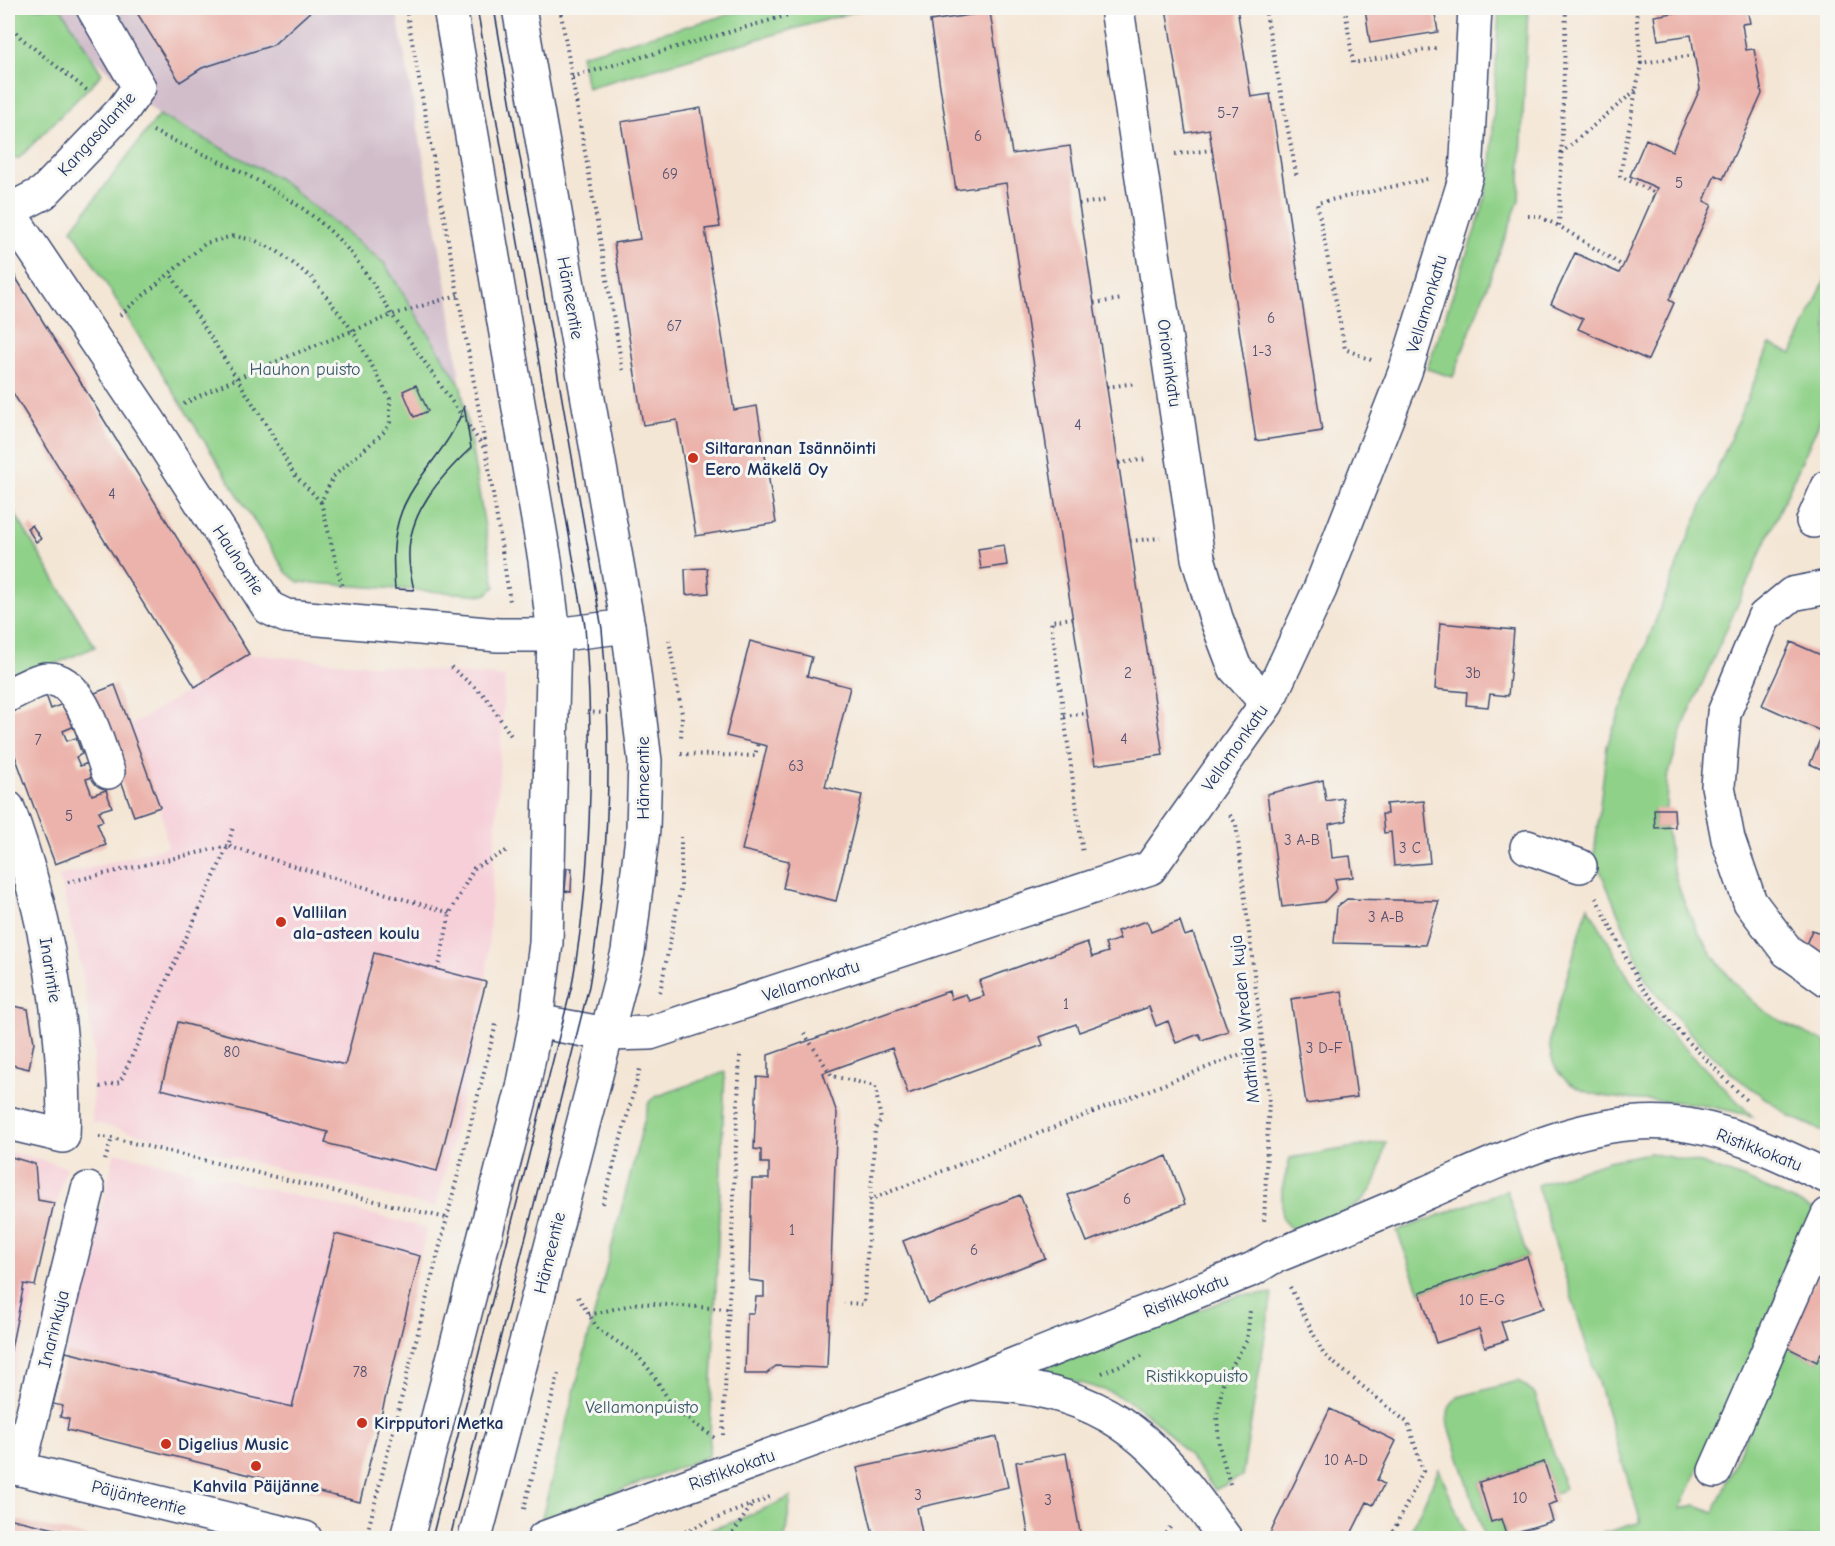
<svg xmlns="http://www.w3.org/2000/svg" width="1835" height="1546" viewBox="0 0 1835 1546" font-family="'Comic Neue',sans-serif">
  <rect width="100%" height="100%" fill="#f6f6f2"/>
  <filter id="ink" filterUnits="userSpaceOnUse"><feTurbulence type="fractalNoise" baseFrequency=".0167" numOctaves="2"/><feDisplacementMap in="SourceGraphic" scale="12" xChannelSelector="R" yChannelSelector="G"/><feConvolveMatrix kernelMatrix="1 2 1 2 8 2 1 2 1" color-interpolation-filters="sRGB"/></filter>
  <filter id="wash" filterUnits="userSpaceOnUse"><feTurbulence type="fractalNoise" baseFrequency=".008" numOctaves="4" result="noise"/><feDisplacementMap in="SourceGraphic" scale="24" xChannelSelector="R" yChannelSelector="G"/><feGaussianBlur stdDeviation="1.35" result="paint"/><feColorMatrix in="noise" values="0 0 0 0 0 0 0 0 0 0 0 0 0 0 0 0 0 1.4 0 .05"/><feComposite in="paint" operator="in"/></filter>
  <g filter="url(#wash)">
    <rect width="100%" height="100%" fill="#f4e6d5"/>
    <path fill="#f6cfd8" d="M249,654l256,23 -20,323 -49,208 -344,-86 2,-72 -13,-84 -22,-90 109,-29 -8,-40 -30,-81z
      M8,1151l58,16 -58,227z
      M115,1152l312,76 -67,274 -293,-72 -14,-26z"/>
    <path fill="#d1bdca" d="M61,8h335l50,273 15,105 -77,-123 -106,-85 -119,-63 -69,-60z"/>
    <path fill="#8fd188" stroke="#558073" stroke-width="1.5" d="M8,8h53l41,66 -83,84 -8,1 -3,-5z
      M753,8h114l-280,80 -6,-33z
      M1499,8h29l-9,192 -66,177 -26,-8 55,-159 9,-43z
      M159,115l119,63 106,85 77,123 34,201 -10,8 -187,-13 -12,-10 -214,-343z
      M1827,275v130l-142,317 -18,57 -1,30 -12,1 1,18h12c5,68 38,130 88,175 20,18 49,29 72,40v90l-36,-16 -55,-40 -48,-46 -41,-49 -53,-126 13,-111 75,-192 88,-209 22,10z
      M8,502l87,145 -87,37z
      M1588,906l45,79 30,41 89,90c-24,-6 -48,-11 -72,-14 -50,-4 -137,5 -130,-68z
      M725,1072l-16,384 -168,65 108,-419 6,-5z
      M1386,1142c-3,13 -6,29 -11,41 -14,30 -53,38 -81,49l-12,-13v-30l8,-31z
      M1649,1153l52,10 49,18 67,30 -137,298 15,-4 19,7 70,-166 33,16 4,-9 7,3 -1,182h-240l54,-16 -104,-337 71,-24z
      M1507,1190l20,67 -107,35 -23,-61z
      M1272,1294l-30,182 -27,14c-29,-38 -59,-79 -105,-98 -14,-5 -55,-15 -62,-20v-5l4,-3 188,-69z
      M1518,1381l17,13 30,95 -11,5 -10,-32 -65,20 12,40 10,-3 5,16 -2,3h-19l-36,-112c-2,-14 -2,-20 9,-29z
      M1439,1469l28,69h-60l3,-5z
      M791,1497l-6,41h-100l51,-17z"/>
    <g id="blocks">
      <path fill="#ebb3ab" d="M134,8h180l-41,37 -71,23 -22,14z
        M1166,8h71l14,89 19,-3 52,337 -66,10 -47,-312 -23,4z
        M1365,8h69l4,24 -68,11z
        M1691,8h56l3,15 -8,1 4,26 8,-1 8,45 -39,85 -8,-4 -11,26 8,4 -43,95 5,3 -26,57 -70,-31 5,-10 -32,-15 24,-51 44,20 4,-7 34,-78 -27,-12 16,-37 26,12 28,-62 -9,-54 -33,5 -4,-24 37,-6z
        M990,12l22,142 58,-8 93,609 -68,10 -89,-582 -50,7 -26,-169z
        M701,108l19,119 -15,2 29,181 23,-4 19,117 -80,13 -19,-116 -34,5 -29,-182 26,-4 -19,-117z
        M8,265l241,389 -54,33 -187,-302z
        M416,385l12,26 -14,6 -11,-26z
        M32,525l9,14 -5,3 -9,-14z
        M1004,545l3,20 -26,4 -3,-20z
        M707,568l2,25 -23,2 -1,-26z
        M1440,623l74,7 -6,66 -18,-2 -2,13 -22,-2 1,-13 -32,-3z
        M750,641l62,16 -5,19 43,11 -25,100 37,8 -26,106 -53,-13 6,-27 -47,-11 25,-104 -41,-10z
        M1791,642l37,16v114l-18,-8 13,-32 -61,-27z
        M115,685l45,122 -26,9 -44,-121z
        M46,695l5,14 16,-7 10,23 -14,6 4,10 9,-3 6,16 -6,3 4,9 8,-3 5,14 -7,2 6,16 14,-5 6,17 -13,4 4,10 -6,2 9,22 -51,19 -47,-127v-27z
        M1323,780l3,21 17,-3 3,23 -17,3 3,34 18,-2 3,21 -18,2 2,10 -13,13 -42,5 -15,-113z
        M1424,801l6,62 -36,3 -3,-34 -7,1 -2,-19h5l-1,-10z
        M1654,809h20l1,18 -20,1z
        M567,868h5l-1,24 -6,-1z
        M1347,899l92,2 -14,44 -91,-2 3,-36z
        M1147,921l4,11 29,-11 5,15 8,-3 35,98 -26,9 -3,-6 -23,9 -8,-22 -12,5 -7,-19 -70,25 -3,-8 -36,13 3,8 -135,49 -16,-46 -69,25 14,40 -10,255 -51,-2 -10,8h-21l2,-61h7l2,-16h8v-15l-15,-2 3,-101h17v-16h-8v-13l-7,-1 3,-72 11,1v-23l181,-64 2,8 15,-5 3,7 15,-5 -5,-15 108,-39 5,15 16,-5 -3,-8 15,-5 -3,-8z
        M1812,930l16,6 -3,22 -21,-9z
        M374,953l112,29 -49,189 -112,-28 3,-11 -167,-43 17,-67 167,43z
        M1342,991l15,106 -51,7 -15,-105z
        M8,1005l20,4 6,33 -5,27 -21,-5z
        M8,1156l27,8 3,36 16,3 -19,83 -11,-2 -15,75z
        M1167,1156l18,48 -98,38 -19,-47z
        M1020,1195l25,63 -117,46 -25,-63z
        M335,1234l85,22 -60,246 -293,-72 2,-11 -9,-2 3,-11 -10,-2 13,-52 226,55z
        M1527,1257l17,51 -43,14 6,18 -22,7 -6,-18 -43,14 -16,-51z
        M1825,1258l3,1v97l-7,-3 -4,9 -33,-16z
        M1330,1409l66,32 -19,39 7,4 -11,21 -6,-3 -18,36h-81z
        M997,1437l11,50 -91,21 6,30h-49l-17,-70z
        M1066,1453l15,85h-52l-13,-76z
        M1544,1462l13,40 -9,3 5,16 -47,14 -5,-16 -10,3 -12,-40z
        M8,1518l85,20h-85z"/>
    </g>
  </g>
  <g filter="url(#ink)">
    <use href="#blocks" fill-opacity="0" stroke="#3c4a70" stroke-width="1.5"/>
    <g fill="none" stroke-linecap="round" stroke-linejoin="round">
      <g stroke="#3c4a70" stroke-width="36">
        <path id="minor" d="M1117,8l81,550 18,60 19,50 32,35
          M8,211l141,210 120,187 17,8 212,19h56l74,-9
          M8,211l35,-18 79,-82 17,-24 -46,-79
          M1813,521l15,-34
          M1828,587l-36,7 -28,23 -40,96 -6,73 10,53 22,63 37,49 41,29
          M8,695c11,-5 27,-15 39,-16 35,-3 51,67 61,93
          M8,808c37,98 60,223 55,328l-55,-13
          M1527,847l53,19
          M536,1021l70,13 44,-1 500,-165 117,-165 53,-114 85,-217 61,-196 9,-168
          M973,1383c21,2 43,2 64,7 96,18 135,76 188,148
          M8,1466l297,72
          M19,1469l69,-280
          M1715,1471l113,-256
          M544,1538l424,-155 285,-114 18,-11c52,-21 104,-42 155,-65 76,-33 158,-76 243,-70 55,4 109,30 159,54"/>
      </g>
      <g stroke="#3c4a70" stroke-width="36">
        <path id="major" d="M407,1538l116,-450 13,-67 10,-78 8,-308 -9,-75 -95,-552
          M475,1538l153,-586 15,-123 2,-68 -17,-135 -109,-618"/>
      </g>
      <path stroke="#3c4a70" stroke-width="4" stroke-dasharray="1.5 4.5" stroke-linecap="butt" d="M406,8l80,441 24,152
        M560,8l63,364
        M1265,8l32,170
        M1345,8l8,55 83,-15
        M1541,8l95,1
        M1566,8l-7,218 64,40
        M1636,8l5,55 54,-8
        M8,23l13,15 68,54
        M1641,63l-21,113 35,17
        M572,77l241,-69
        M153,131c72,34 155,64 204,130 13,17 24,36 35,54 -71,29 -144,55 -212,91
        M1561,153l75,-63
        M1175,154l37,-4
        M1079,204l29,-4
        M1528,216h10l21,10
        M233,236l21,4 23,11 35,27 41,53 37,68v23l-5,9 -52,46 -12,25 -28,-29 -24,-44 -99,-156 36,-30z
        M458,295l-66,20 92,133
        M1094,303l29,-4
        M120,315l50,-42
        M1371,360l-26,-11 -28,-146 111,-24
        M1107,387l29,-4
        M1119,463l29,-4
        M321,502l21,84
        M1130,541l30,-3
        M1073,618l-22,3 32,233
        M669,640l13,74 -1,25
        M451,667l35,30 27,42
        M587,712l16,1
        M1064,716l23,-3
        M681,754l74,2 3,-13
        M1230,815l6,9 33,274 -5,125
        M68,882l160,-36 5,-19
        M1596,898l44,87 43,51 65,66
        M438,970l12,-57 24,-45 36,-19
        M660,992l21,-105v-50
        M804,1033l28,43 43,10 6,34 -6,9 -11,175 -20,-1
        M100,1087l20,-5 108,-236 222,67
        M99,1137l13,1 334,80
        M105,1160l7,-22
        M869,1200l395,-155
        M603,1204l37,-135
        M1290,1287l34,68 84,68 15,48 -33,67
        M578,1297l20,32 39,26 15,18 23,37 40,28
        M589,1315l50,-12 88,6
        M1102,1373l42,-18
        M723,1435l17,-380
        M1230,1484l-11,-39 -2,-30 7,-36 23,-39 3,-29
        M524,1509l34,-135
        M366,1538l130,-514
        M668,1538l102,-41
        M730,1538l21,-32
        M1162,1538l9,-12"/>
      <use href="#minor" stroke="#fff" stroke-width="33"/>
      <use href="#major" stroke="#fff" stroke-width="33"/>
      <path stroke="#1b2f5e" stroke-width="1.5" d="M464,406l7,42c-30,28 -64,66 -62,110 0,11 3,22 5,32l-19,-1c-3,-33 -3,-65 15,-95 18,-31 43,-53 54,-88z
        M432,1538l140,-553c21,-118 22,-240 13,-359l-108,-618
        M450,1538l139,-552c20,-117 24,-239 13,-357l-108,-621"/>
    </g>
  </g>
  <g fill="#c8321e" stroke="#f6f6f2" stroke-width="2">
    <circle cx="693" cy="458" r="6"/>
    <circle cx="281" cy="922" r="6"/>
    <circle cx="362" cy="1423" r="6"/>
    <circle cx="166" cy="1444" r="6"/>
    <circle cx="256" cy="1466" r="6"/>
  </g>
  <g text-anchor="middle" dominant-baseline="central" stroke-width="6" stroke-linejoin="round" paint-order="stroke">
    <g font-size="15" fill="#4f5071">
      <text x="1228" y="113">5-7</text>
      <text x="978" y="136">6</text>
      <text x="670" y="174">69</text>
      <text x="1679" y="183">5</text>
      <text x="1271" y="318">6</text>
      <text x="674" y="326">67</text>
      <text x="1262" y="351">1-3</text>
      <text x="1078" y="425">4</text>
      <text x="112" y="494">4</text>
      <text x="1128" y="673">2</text>
      <text x="1473" y="673">3b</text>
      <text x="1124" y="739">4</text>
      <text x="38" y="740">7</text>
      <text x="796" y="766">63</text>
      <text x="69" y="816">5</text>
      <text x="1302" y="840">3 A-B</text>
      <text x="1410" y="848">3 C</text>
      <text x="1386" y="917">3 A-B</text>
      <text x="1066" y="1004">1</text>
      <text x="1324" y="1048">3 D-F</text>
      <text x="232" y="1052">80</text>
      <text x="1127" y="1199">6</text>
      <text x="792" y="1230">1</text>
      <text x="974" y="1250">6</text>
      <text x="1482" y="1300">10 E-G</text>
      <text x="360" y="1372">78</text>
      <text x="1346" y="1460">10 A-D</text>
      <text x="918" y="1495">3</text>
      <text x="1520" y="1498">10</text>
      <text x="1048" y="1500">3</text>
    </g>
    <g font-size="18" fill="#1b2f5e" stroke="#f6f6f2">
      <text transform="translate(97 134) rotate(-48)">Kangasalantie</text>
      <text transform="translate(570 298) rotate(80)">Hämeentie</text>
      <text transform="translate(1427 304) rotate(-73)">Vellamonkatu</text>
      <text transform="translate(1169 363) rotate(82)">Orioninkatu</text>
      <text transform="translate(238 560) rotate(57)">Hauhontie</text>
      <text transform="translate(1235 748) rotate(-55)">Vellamonkatu</text>
      <text transform="translate(643 778) rotate(-90)">Hämeentie</text>
      <text transform="translate(50 970) rotate(81)">Inarintie</text>
      <text transform="translate(811 981) rotate(-18)">Vellamonkatu</text>
      <text transform="translate(1245 1019) rotate(-96)">Mathilda Wreden kuja</text>
      <text transform="translate(1759 1150) rotate(21)">Ristikkokatu</text>
      <text transform="translate(550 1253) rotate(-76)">Hämeentie</text>
      <text transform="translate(1186 1296) rotate(-22)">Ristikkokatu</text>
      <text transform="translate(54 1329) rotate(-76)">Inarinkuja</text>
      <text transform="translate(732 1470) rotate(-20)">Ristikkokatu</text>
      <text transform="translate(139 1498) rotate(14)">Päijänteentie</text>
    </g>
    <g font-size="18" fill="#385868" stroke="#f6f6f2">
      <text x="305" y="369">Hauhon puisto</text>
      <text x="1197" y="1376">Ristikkopuisto</text>
      <text x="642" y="1407">Vellamonpuisto</text>
    </g>
    <g font-size="18" font-weight="bold" fill="#1b2f5e" stroke="#f6f6f2" text-anchor="start">
      <text x="705" y="448">Siltarannan Isännöinti<tspan x="705" dy="21">Eero Mäkelä Oy</tspan></text>
      <text x="293" y="912">Vallilan<tspan x="293" dy="21">ala-asteen koulu</tspan></text>
      <text x="374" y="1423">Kirpputori Metka</text>
      <text x="178" y="1444">Digelius Music</text>
      <text x="256" y="1486" text-anchor="middle">Kahvila Päijänne</text>
    </g>
  </g>
  <rect width="1835" height="1546" fill="none" stroke="#f6f6f2" stroke-width="30"/>
</svg>
